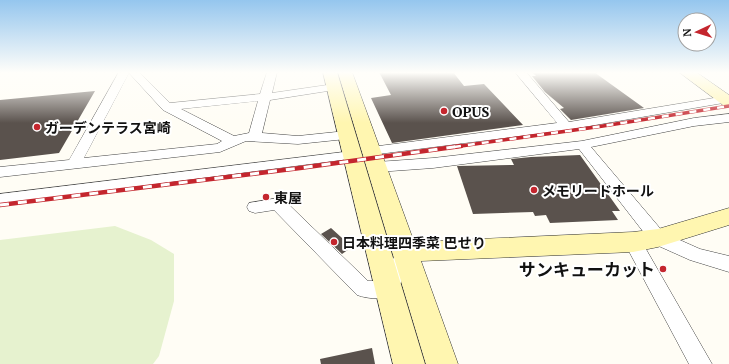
<svg xmlns="http://www.w3.org/2000/svg" width="729" height="364" viewBox="0 0 729 364" font-family="'PT Serif','Noto Sans JP',serif">
  <rect width="100%" height="100%" fill="#fffdf5"/>
  <path fill="#e6f2cf" d="M115,226l36,14 23,14v47l-15,55 -6,8h-153v-124z"/>
  <path fill="#5a524d" d="M379,72h74l11,14 20,-2 39,41 -131,18 -21,-45 20,-3z
    M532,72h62l50,36 -73,12 -11,-11 4,-1 -19,-16 -13,-16h4z
    M95,91l-36,62 -59,7v-60z
    M580,155l40,56h-8l6,9 -68,3 -4,-8 -11,1 -2,-4 -60,2 -16,-48 57,-1 -3,-6 20,-2z
    M331,228l21,19 -10,7 -21,-20z
    M372,348l3,16h-54l-1,-5z"/>
  <g fill="none" stroke-linecap="round" stroke-linejoin="round">
    <g stroke="#444" stroke-width="1">
      <path id="street" d="M119,72h20l31,31 90,-9 7,-22h10l-5,21 62,-9 4,1 2,2 -6,3 -64,10 -8,33 36,3 48,-5 5,1 2,3 -2,3 -5,1 -48,5 -52,-3 -26,11 -220,25v-10l69,-7zM129,73l34,37 59,31 -5,3 -133,14zM258,101l-9,32 -15,3 -53,-27z
        M515,72h11l43,50 157,-26h3v6l-163,28 -195,25 -5,-1 -2,-3 2,-3 5,-1 186,-24z
        M729,114v8l-35,4 -103,21 73,86 36,16 29,7v16l-39,-12 -38,-17 -73,-94 -146,19 -56,4 -5,-2 -2,-3 2,-3 5,-2 56,-4 149,-17 112,-23z
        M352,151l5,1 2,3 -2,3 -357,46v-10z
        M278,198l6,2 84,81h14l17,-34 6,-2 6,2 3,5 -19,44c-11,4 -27,3 -38,-1l-83,-85 -19,3 -6,-2 -2,-4 2,-4z
        M633,235l6,2 73,127h-23l-65,-122 3,-5z"/>
    </g>
    <g stroke="#333" stroke-width="1">
      <path id="secondary" d="M323,72h14l88,292h-32z
        M338,72h14l62,170 219,-10 25,-3 71,-21v17l-71,22 -25,5 -212,9 37,103h-32z
        M679,72h17l33,23v12l-6,-2z"/>
    </g>
    <use href="#street" fill="#fff" fill-rule="evenodd"/>
    <use href="#secondary" fill="#fff6b0" fill-rule="evenodd"/>
    <g stroke="#c4262e" stroke-width="3.5">
      <path id="rail-far1" d="M454,147l149,-21 126,-20"/>
    </g>
    <g stroke="#c4262e" stroke-width="4.5">
      <path id="rail" d="M0,205l300,-37 161,-22"/>
    </g>
    <use href="#rail-far1" stroke="#fff" stroke-width="2.5" stroke-dasharray="7" stroke-linecap="butt"/>
    <use href="#rail" stroke="#fff" stroke-width="3" stroke-dasharray="9" stroke-linecap="butt"/>
  </g>
  <linearGradient id="sky" x2="0" y2="1"><stop stop-color="#95c6ee"/><stop offset="0.59" stop-color="#fffefa"/><stop offset="1" stop-color="#fffefa" stop-opacity="0"/></linearGradient>
  <rect width="729" height="123" fill="url(#sky)"/>
  <g fill="#c4262e" stroke="#fff" stroke-width="1.5">
    <circle cx="444" cy="111" r="4"/>
    <circle cx="37" cy="127" r="4"/>
    <circle cx="534" cy="190" r="4"/>
    <circle cx="266" cy="197" r="4"/>
    <circle cx="334" cy="242" r="4"/>
    <circle cx="663" cy="269" r="4"/>
  </g>
  <g text-anchor="middle" dominant-baseline="central" stroke-width="4" stroke-linejoin="round" paint-order="stroke">
    <g font-size="14" font-weight="bold" fill="#111" stroke="#fff" text-anchor="start">
      <text x="452" y="111">OPUS</text>
      <text x="45" y="127">ガーデンテラス宮崎</text>
      <text x="542" y="190">メモリードホール</text>
      <text x="274" y="197">東屋</text>
      <text x="342" y="242">日本料理四季菜 巴せり</text>
    </g>
    <g font-size="17" font-weight="bold" fill="#111" stroke="#fff" text-anchor="end">
      <text x="655" y="269">サンキューカット</text>
    </g>
  </g>
  <g transform="translate(697 32) rotate(266)"><circle r="19" fill="#ffffff" stroke="#a0a0a0"/>
  <path d="M0-3L7 15L0 10L-7 15Z" fill="#c4262e"/>
  <text y="-6" font-size="11" font-weight="bold" text-anchor="middle" fill="#111111">N</text>
  </g>
</svg>
